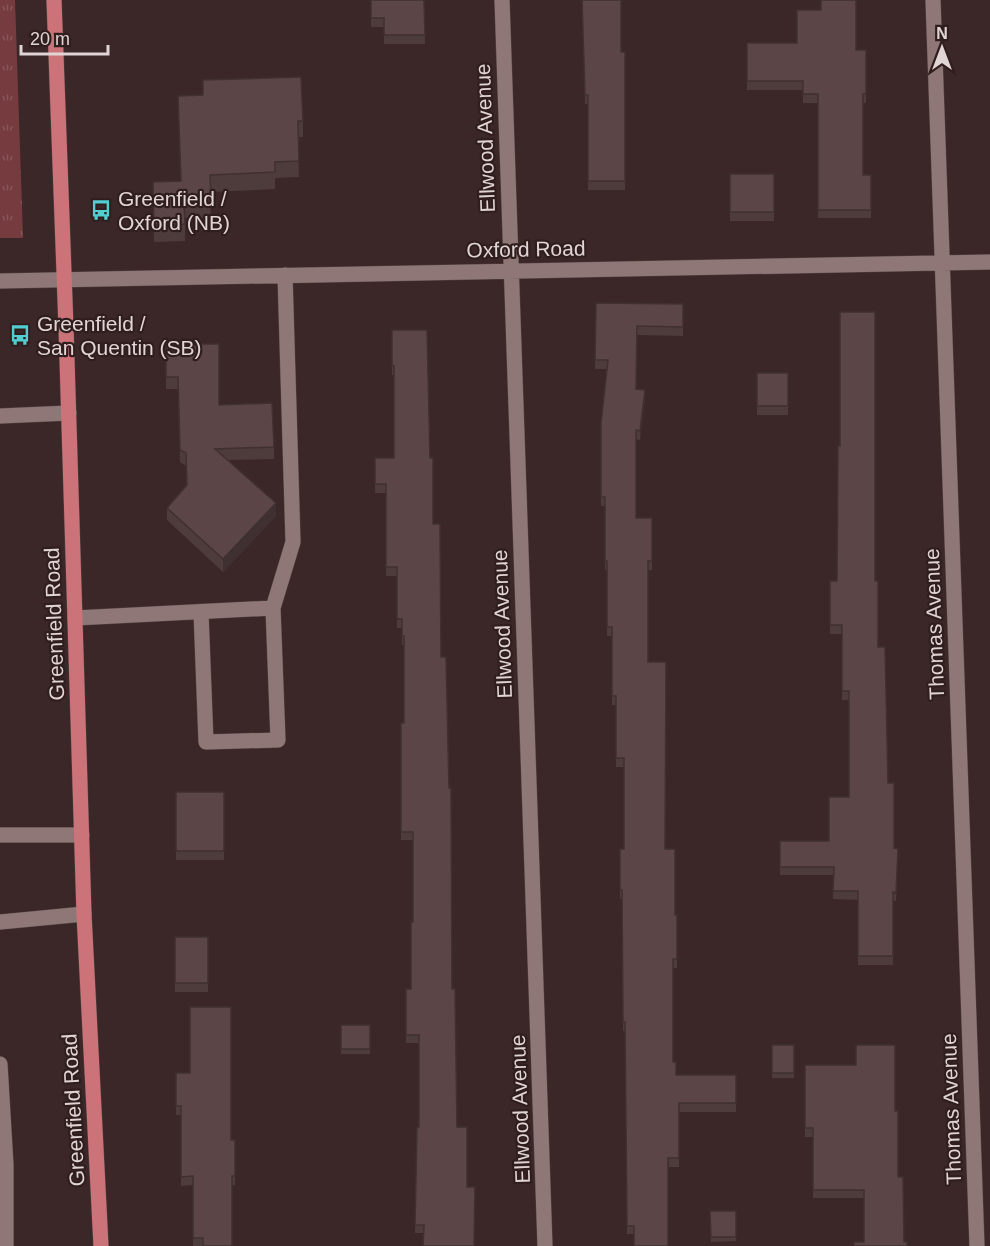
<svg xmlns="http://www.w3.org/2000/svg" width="990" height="1246" viewBox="0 0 990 1246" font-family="Arial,sans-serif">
  <defs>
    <pattern id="park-tufts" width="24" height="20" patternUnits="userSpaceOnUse" patternTransform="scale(1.5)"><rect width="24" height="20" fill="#753b3e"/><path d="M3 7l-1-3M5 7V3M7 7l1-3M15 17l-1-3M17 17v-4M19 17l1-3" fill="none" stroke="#885659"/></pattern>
  </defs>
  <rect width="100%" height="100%" fill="#3b2728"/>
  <path fill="url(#park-tufts)" d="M0,0h15l8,238h-23z"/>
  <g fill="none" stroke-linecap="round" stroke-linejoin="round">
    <g stroke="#534343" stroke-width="16">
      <path id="minor" d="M502,0l43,1246
        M933,0l44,1246
        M0,281l990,-19
        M0,416l69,-3
        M201,612l5,130 72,-2 -5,-132
        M75,618l198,-10 20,-66 -8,-267
        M0,835h82
        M0,922l84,-8
        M0,1064l6,101v81"/>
    </g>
    <g stroke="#534343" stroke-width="16">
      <path id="major" d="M54,0l12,327 18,587 17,332"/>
    </g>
    <use href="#minor" stroke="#8f7777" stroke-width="15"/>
    <use href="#major" stroke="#cc7379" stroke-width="15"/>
  </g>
  <path fill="#4e3b3c" d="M371,0h53l1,44h-41v-17h-13z
    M582,0l39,52h4v138h-37v-86h-3z
    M747,43h50l59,7h10v53h-3v72h8v43h-53v-115h-15v-13h-56z
    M178,96l125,25v16h-5l1,40 -24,1v11l-65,3 1,25 -26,1v23l-31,1 -1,-60 28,-1z
    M730,174h44v47h-44z
    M596,303l87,1v32l-46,-1 -1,54 9,10 -5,41 -4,-1v79h16v52h-4v92l17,187 10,66h2v53h-4v94l3,13h60v37h-57v55h-11l-34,67h-7l-2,-203h-2l-1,-132h-2v-50h4v-82h-8v-62h-4v-69h-5v-66h-2v-64h-4v-83l6,-54h-12z
    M392,330h35l-3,903h-9l2,-106h2v-84h-13v-54h5l2,-67v-82h-12v-117h3v-78h-2v-17h-5v-52h-11v-83h-11v-35h19v-83h-2z
    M166,344l53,61 55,42v12l-45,1 47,56 -53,56 -56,-52v-12l19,-23v-19l-6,-4 -2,-73h-12z
    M757,373h31v42h-31z
    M830,581h45l3,66 10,136 6,65 4,1 -2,52h-3v64h-35v-65l-25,-1v-24h-53v-34h49l20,-44v-97h-7v-66h-12z
    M176,792h48v68h-48z
    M175,937h33v55h-33z
    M341,1025h29v29h-29z
    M772,1045h22v33h-22z
    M805,1065l90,46 3,66 6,65h-40v-44h-51v-61h-8z
    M176,1073l55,67 4,36v9h-3v61h-39v-61l-12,1v-71h-5z
    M710,1211h26v30l-25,1z"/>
  <path fill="#403031" d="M645,390v9l-5,41v-9z
    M276,503v13l-53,56v-13z"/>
  <path fill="#5b4546" stroke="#403031" stroke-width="1.5" d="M371,0h53l1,35h-41v-17h-13z
    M582,0h39v52h4v129h-37v-86h-3z
    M821,0h35v50h10v44h-3v81h8v35h-53v-116h-15v-13h-56v-38h50v-33h24z
    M301,77l2,44h-5l1,40 -24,1v10l-65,3 1,26 -27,1 1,22 -31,1 -1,-43 28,-1 -3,-85 25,-1v-15z
    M730,174h44v38h-44z
    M596,303l87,1v23l-46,-1 -1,63 9,1 -5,41 -4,-1v88h16v43h-4v101h18l-1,187h10v66h2v44h-4v103h3v13h60v28h-57v55h-11v88h-34v-20h-7l-2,-204h-2l-1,-132h-2v-41h4v-91h-8v-62h-4v-69h-5v-66h-2v-64h-4v-74l7,-63h-13z
    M840,312h35v269h3v66h7l3,136h6v65l4,1 -2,44 -3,-1v64h-35v-65h-25l1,-24h-54v-26h49v-44h20v-106h-7v-66h-12v-44h7l1,-135h2z
    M392,330h35l3,128h3v66h7l1,133h5l3,131h2l1,201h3l2,138h10v60h8l-1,59h-51l1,-21h-9l2,-98h2v-92h-13v-46h5v-67h2v-90h-12v-109h3v-87h-2v-17h-5v-52h-11v-83h-11v-26h19v-92h-2z
    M166,344h53v61l53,-2 2,44 -59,2 61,54 -53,56 -56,-51 20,-23 -1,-32 -6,-3 -2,-73h-12z
    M757,373h31v33h-31z
    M176,792h48v59h-48z
    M175,937h33v46h-33z
    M190,1007h41v133h4v36h-3v70h-29v-8h-10v-62l-12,1v-71h-5v-33h14z
    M341,1025h29v24h-29z
    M772,1045h22v28h-22z
    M856,1045h39v66h3v66h5l1,65h3v4h-53v-4h10v-52h-51v-62h-8v-63h51z
    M710,1211h26v26h-25z"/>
  <defs>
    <g id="bus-bare" transform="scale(1.62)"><path d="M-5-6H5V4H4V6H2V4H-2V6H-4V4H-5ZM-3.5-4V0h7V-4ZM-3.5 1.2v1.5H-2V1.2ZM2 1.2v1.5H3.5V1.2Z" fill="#52cdd0" stroke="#301e1e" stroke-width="2.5" paint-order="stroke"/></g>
  </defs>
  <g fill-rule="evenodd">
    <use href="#bus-bare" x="101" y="210"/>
    <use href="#bus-bare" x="20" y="335"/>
  </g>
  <g text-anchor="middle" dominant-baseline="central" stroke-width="4.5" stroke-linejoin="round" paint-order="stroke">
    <g font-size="21" fill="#e1d4d4" stroke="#301e1e">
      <text transform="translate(485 138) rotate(-92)">Ellwood Avenue</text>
      <text transform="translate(526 249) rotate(-1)">Oxford Road</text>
      <text transform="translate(54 624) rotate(-92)">Greenfield Road</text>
      <text transform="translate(502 624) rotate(-92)">Ellwood Avenue</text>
      <text transform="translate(934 624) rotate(-92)">Thomas Avenue</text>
      <text transform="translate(520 1109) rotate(-92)">Ellwood Avenue</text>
      <text transform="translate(951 1109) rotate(-92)">Thomas Avenue</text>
      <text transform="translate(73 1110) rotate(-93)">Greenfield Road</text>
    </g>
    <g font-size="21" fill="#e1d4d4" stroke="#301e1e" text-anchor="start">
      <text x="118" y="198">Greenfield /<tspan x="118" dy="24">Oxford (NB)</tspan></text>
      <text x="37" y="323">Greenfield /<tspan x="37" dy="24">San Quentin (SB)</tspan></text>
    </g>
  </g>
  <g transform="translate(942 48)" stroke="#301e1e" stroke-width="4.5" paint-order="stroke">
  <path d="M0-4.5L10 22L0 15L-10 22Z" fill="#e1d4d4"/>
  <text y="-9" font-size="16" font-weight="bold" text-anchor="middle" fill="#e1d4d4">N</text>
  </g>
  <path d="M21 45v9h87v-9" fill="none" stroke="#e1d4d4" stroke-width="3"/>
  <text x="30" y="45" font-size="18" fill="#e1d4d4" stroke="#301e1e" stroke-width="4.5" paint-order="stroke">20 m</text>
</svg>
